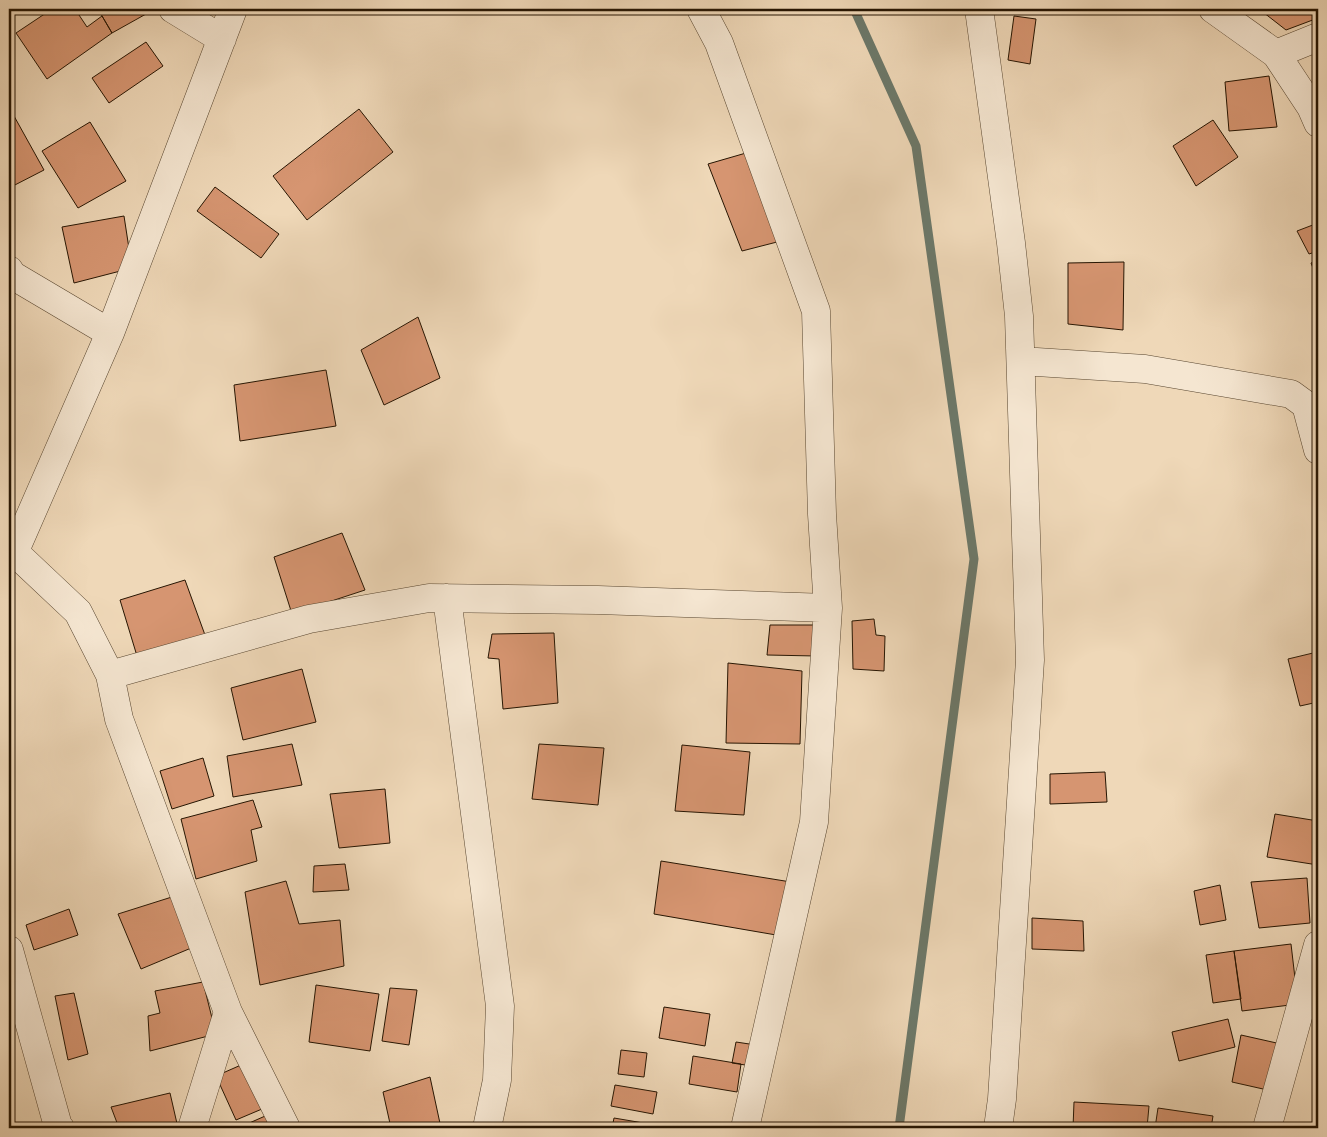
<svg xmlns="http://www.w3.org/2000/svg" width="1327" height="1137" viewBox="0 0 1327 1137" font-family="'Old Standard TT',serif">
  <rect width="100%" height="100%" fill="#efd8b8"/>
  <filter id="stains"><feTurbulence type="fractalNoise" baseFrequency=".004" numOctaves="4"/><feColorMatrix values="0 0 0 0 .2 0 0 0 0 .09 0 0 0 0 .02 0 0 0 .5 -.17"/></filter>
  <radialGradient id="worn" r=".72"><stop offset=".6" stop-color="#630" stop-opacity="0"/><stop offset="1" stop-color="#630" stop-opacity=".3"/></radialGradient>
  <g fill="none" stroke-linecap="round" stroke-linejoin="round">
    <path stroke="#6c7869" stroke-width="9" d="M854,9l62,137 58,413 -75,569"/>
  </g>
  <path fill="#d69571" stroke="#261502" d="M52,9h23l12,18 15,-11 10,17 -65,46 -31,-46z
    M98,9h44l4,5 -34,19z
    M1259,9h59v9l-32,12z
    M1014,16l22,3 -6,45 -22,-4z
    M146,42l17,24 -54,37 -17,-25z
    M1269,76l8,51 -48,4 -4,-49z
    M9,107l35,63 -35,18z
    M359,109l34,43 -86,68 -34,-44z
    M1213,120l25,37 -42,29 -23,-40z
    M90,122l36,59 -48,27 -36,-57z
    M746,153l31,89 -35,9 -34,-87z
    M215,187l64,47 -18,24 -64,-47z
    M124,216l8,52 -58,15 -12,-56z
    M1318,223v28l-9,3 -12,-23z
    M1318,260v21l-7,-18z
    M1124,262l-1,68 -55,-6v-61z
    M418,317l22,61 -56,27 -23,-55z
    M326,370l10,56 -96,15 -6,-56z
    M342,533l23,57 -73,24 -18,-57z
    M185,580l20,55 -68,21 -17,-56z
    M874,619l2,16 9,1 -1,35 -31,-2 -1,-48z
    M770,625h46v31l-49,-1z
    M554,633l4,70 -55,6 -4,-50 -11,-1 4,-24z
    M1313,653l5,24v25l-18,4 -12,-47z
    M728,663l74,8 -2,73 -74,-1z
    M302,669l14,53 -73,18 -12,-52z
    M292,744l10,41 -69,12 -6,-41z
    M539,744l65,4 -6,57 -66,-6z
    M682,745l68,7 -6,63 -69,-4z
    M203,758l11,38 -42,13 -12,-38z
    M1105,772l2,30 -57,2v-30z
    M385,789l5,54 -51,5 -9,-54z
    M253,800l9,27 -11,3 6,31 -61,18 -15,-60z
    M1275,814l43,7v44l-51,-8z
    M661,861l130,21 -9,54 -128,-22z
    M345,864l4,26 -36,2 1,-26z
    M1307,878l3,45 -51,5 -8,-46z
    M286,881l13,43 41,-4 4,46 -84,19 -15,-93z
    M1220,885l6,35 -26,5 -6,-34z
    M175,896l21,50 -55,23 -23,-55z
    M69,909l9,26 -44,15 -8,-25z
    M1032,918l51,3 1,30 -52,-2z
    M1291,944l7,60 -56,7 -8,-60z
    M1234,951l7,48 -28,4 -7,-48z
    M203,982l13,52 -66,17 -2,-35 12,-3 -5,-22z
    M316,985l63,9 -9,57 -61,-9z
    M390,988l27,2 -8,55 -27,-4z
    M74,993l14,61 -20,6 -13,-64z
    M664,1007l46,7 -5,32 -46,-8z
    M1228,1019l7,28 -56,14 -7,-29z
    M1241,1035l40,9 -9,47 -40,-9z
    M736,1042l20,3 -4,21 -20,-3z
    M621,1050l26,3 -3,24 -26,-3z
    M693,1056l48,8 -4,28 -48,-8z
    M241,1065l21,44 -26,11 -20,-44z
    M430,1077l11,51h-50l-8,-36z
    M615,1085l42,7 -4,22 -42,-8z
    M170,1093l8,35h-59l-8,-21z
    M1074,1102l75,4 -2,22h-74z
    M1158,1108l55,8 -2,12h-56z
    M272,1113l7,15h-41z
    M614,1118l59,10h-61z"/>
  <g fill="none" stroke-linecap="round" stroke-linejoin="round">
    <g stroke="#584630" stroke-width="29">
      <path id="minor" d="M173,9l49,30
        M701,9l18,34 97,268 6,203 6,94 -14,214 -69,306
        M979,9l32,234 8,73 11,344 -28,439 -4,29
        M1213,9l63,45 35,53 7,16
        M1276,54l42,-17
        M9,270l3,5 98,58 -96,220 -5,3
        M110,333l123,-324
        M1021,361l124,8 146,25 15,11 12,45
        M9,547l69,65 32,63 9,44 109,293 -36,116
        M447,598l53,408 -3,74 -10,48
        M110,675l199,-56 120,-21 169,2 230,8
        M9,950l49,176 2,2
        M228,1012l58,116
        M1267,1128l51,-183"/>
    </g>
    <use href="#minor" stroke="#f5e6d1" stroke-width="28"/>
  </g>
  <rect width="1327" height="1137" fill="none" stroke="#efd8b8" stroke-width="30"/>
  <rect x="10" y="10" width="1307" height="1117" fill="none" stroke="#261502" stroke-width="2.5"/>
  <rect x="15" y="15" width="1297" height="1107" fill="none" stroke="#261502"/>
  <rect width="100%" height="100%" filter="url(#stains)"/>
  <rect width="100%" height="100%" fill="url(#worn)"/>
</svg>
